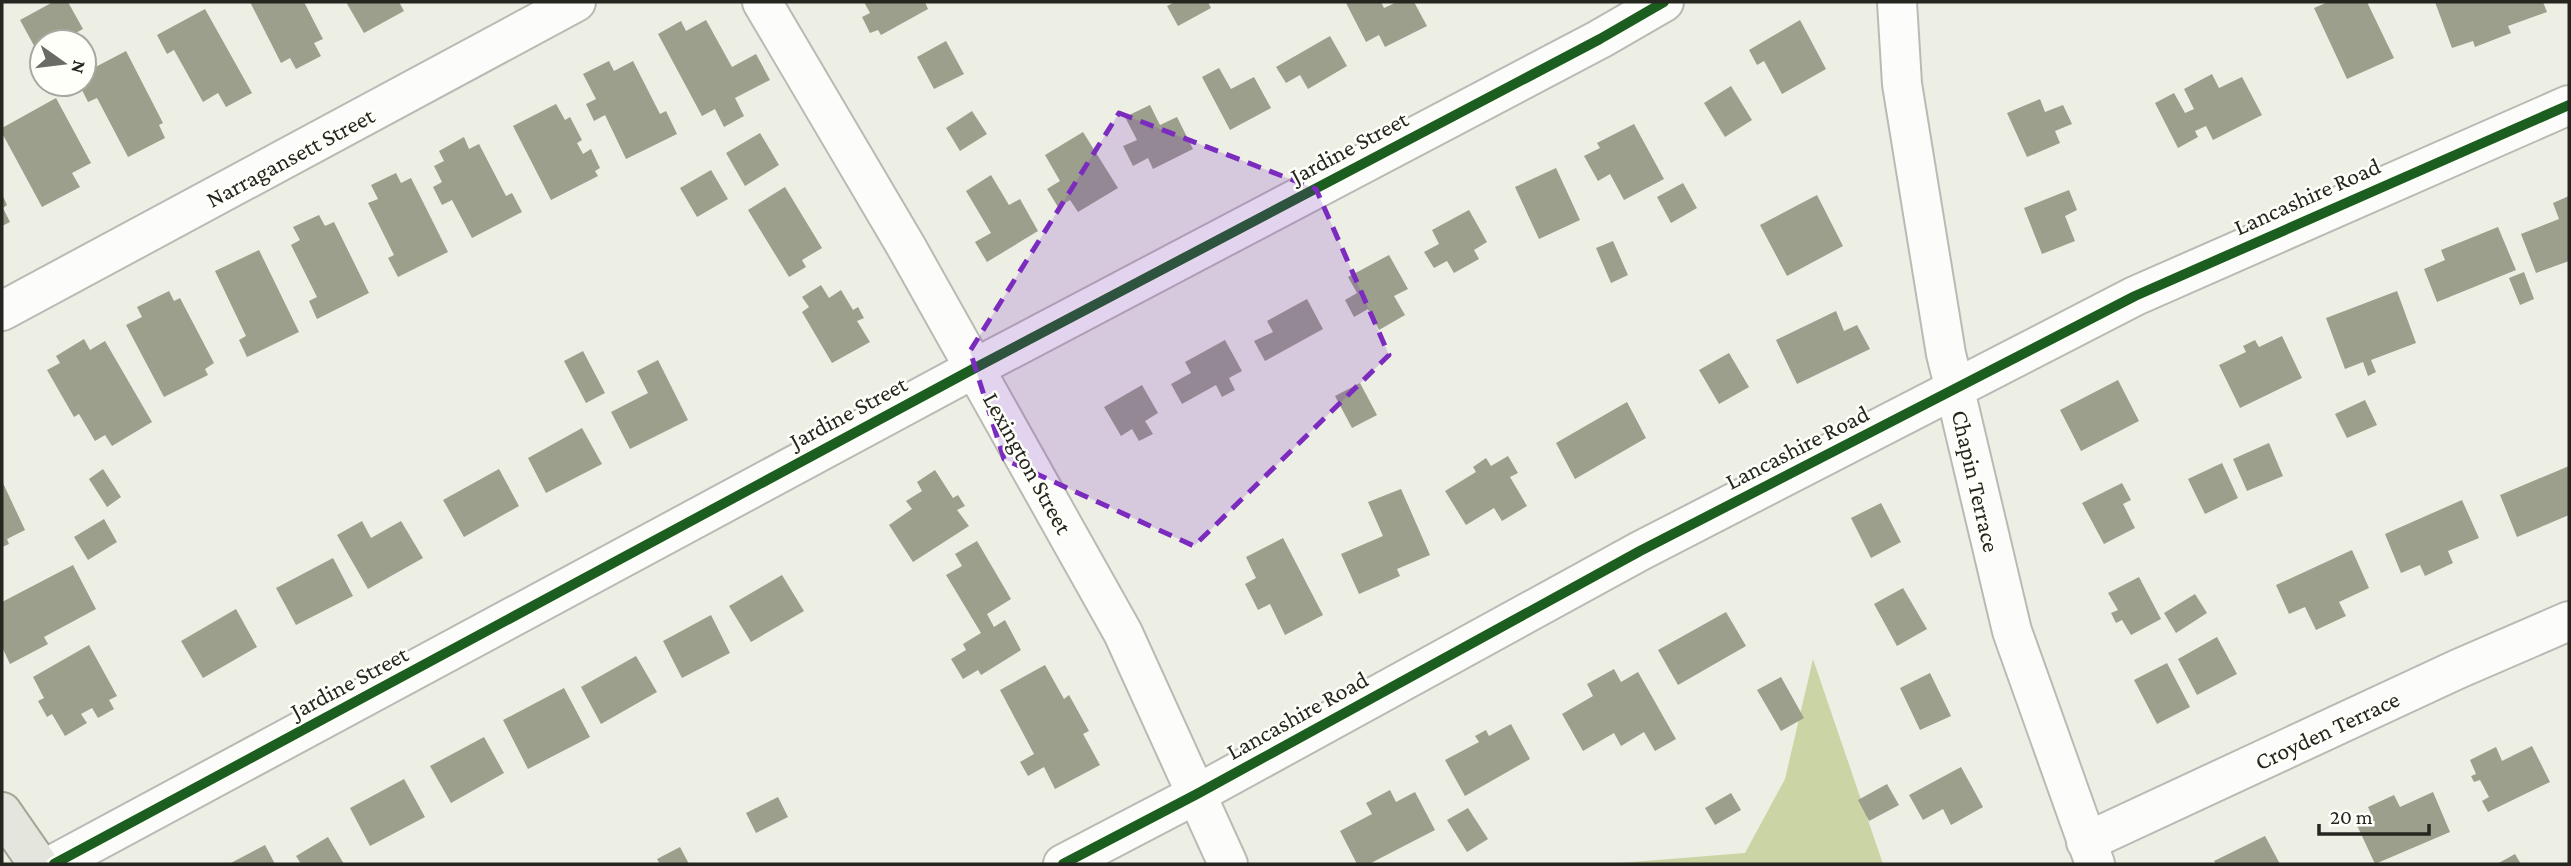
<svg xmlns="http://www.w3.org/2000/svg" width="2571" height="866" viewBox="0 0 2571 866" font-family="'Crimson Pro',serif">
  <rect width="100%" height="100%" fill="#edefe5"/>
  <path fill="#cbd4a4" d="M1813,659l70,205h-276l138,-11 40,-74z"/>
  <path fill="#9c9f8b" d="M53,2h15l15,27 -24,13h-17v9l-4,2 -18,-33z
    M250,2h54l19,37 -9,4 7,13 -25,13 -6,-11 -9,5z
    M346,2h53l5,9 -40,22z
    M864,2h61l3,7 -47,26 -3,-5 -8,3 -8,-16 8,-4z
    M1175,2h33l3,6 -33,18 -11,-20z
    M1349,2h32l3,6 13,-6h17l13,24 -42,21 -6,-12 -13,7 -20,-39z
    M2328,2h39l27,56 -47,21 -33,-71z
    M2435,2h108l4,10 -39,14 3,7 -36,14 -2,-6 -21,7z
    M205,9l47,84 -26,14 -8,-14 -15,9 -29,-52 -7,4 -10,-19z
    M706,20l26,47 24,-13 14,26 -35,18 9,18 -20,11 -9,-18 -13,7 -44,-82 23,-13 5,10z
    M1800,20l26,49 -44,25 -18,-33 -7,4 -8,-15z
    M1330,36l17,30 -39,23 -8,-14 -14,8 -10,-16z
    M946,41l18,33 -30,15 -17,-32z
    M126,51l37,72 -4,2 6,13 -37,19 -31,-59 -9,4 -9,-18h5v-11z
    M609,61l5,10 19,-10 27,53 6,-3 11,23 -51,25 -21,-44 -11,6 -8,-17 10,-5 -13,-25z
    M1219,68l12,21 23,-12 17,31 -41,22 -28,-53z
    M2212,74l7,14 23,-11 20,38 -49,25 -7,-14 -11,5 3,6 -20,11 -23,-45 19,-10 11,20 9,-4 -10,-20z
    M1731,86l21,34 -27,17 -21,-34z
    M56,98l35,65 -19,10 8,14 -38,20 -40,-74v-5z
    M2040,99l5,13 18,-7 9,19 -17,7 5,12 -33,14 -20,-44z
    M556,104l9,16 5,-3 12,23 -5,3 6,11 8,-5 9,19 -5,3 3,5 -47,24 -38,-74z
    M1150,105l10,20 17,-8 16,32 -40,20 -5,-11 -15,8 -10,-20 14,-6 -12,-23z
    M972,111l15,23 -27,17 -14,-23z
    M1634,124l30,55 -40,21 -14,-26 -12,7 -14,-25 16,-8 -3,-5z
    M1083,132l35,56 -40,24 -8,-12 -12,7 -11,-18 13,-8 -15,-26z
    M760,133l19,32 -34,21 -19,-33z
    M464,137l5,12 10,-5 27,52 6,-3 10,19 -50,26 -20,-38 -10,5 -9,-18 9,-5 -8,-16 10,-5 -5,-10z
    M1556,168l24,52 -41,19 -24,-52z
    M711,170l17,29 -31,18 -17,-29z
    M396,173l5,10 10,-5 37,74 -50,25 -10,-19 6,-3 -26,-52 10,-4 -7,-14z
    M991,175l18,30 11,-6 18,32 -51,31 -12,-20 16,-9 -25,-42z
    M1683,183l14,25 -26,15 -14,-26z
    M785,187l37,61 -20,12 4,7 -17,10 -41,-67z
    M2069,190l8,20 -12,6 10,25 -33,13 -18,-46z
    M2,194l5,11 -4,3 7,14 -8,4z
    M1817,195l26,51 -56,30 -27,-51z
    M2569,196v65l-33,12 -15,-39 38,-15 -6,-16z
    M1469,210l18,32 -13,8 5,9 -25,14 -7,-12 -13,7 -10,-16 15,-8 -7,-14z
    M319,215l6,11 9,-4 35,71 -52,26 -8,-18 8,-4 -26,-52 9,-5 -7,-13z
    M2498,227l18,43 -79,32 -13,-33 21,-9 -4,-10z
    M1613,241l15,34 -17,8 -15,-35z
    M259,250l40,82 -52,25 -8,-17 7,-4 -31,-65z
    M1389,255l19,34 -14,7 11,19 -26,15 -11,-21 -14,8 -9,-17 12,-7 -9,-16z
    M2524,272l10,27 -14,6 -11,-27z
    M821,285l8,13 12,-8 12,20 5,-3 6,11 -7,3 13,21 -38,21 -30,-51 7,-5 -7,-10z
    M169,291l5,10 6,-3 34,65 -9,6 3,6 -44,22 -38,-72 16,-8 -5,-10z
    M2397,291l19,52 -45,17 5,12 -8,4 -5,-14 -18,7 -19,-51z
    M1307,299l16,30 -58,32 -11,-20 19,-9 -6,-11z
    M1836,311l8,20 13,-6 13,24 -73,35 -21,-44z
    M2282,336l20,42 -62,30 -21,-43 27,-13 -3,-6 12,-6 4,7z
    M84,339l6,11 15,-9 47,81 -40,24 -7,-11 -10,6 -16,-27 -5,3 -27,-47 13,-7 -4,-7z
    M1225,340l17,31 -13,7 6,12 -13,7 -6,-12 -34,19 -11,-20 20,-11 -6,-11z
    M583,351l22,42 -19,10 -22,-42z
    M1729,353l20,34 -30,17 -20,-34z
    M658,360l30,60 -58,29 -19,-37 37,-19 -11,-22z
    M2118,380l21,41 -58,30 -21,-41z
    M1360,383l17,32 -25,13 -17,-32z
    M1142,385l16,28 -13,8 8,13 -14,7 -7,-12 -11,7 -17,-29z
    M2365,400l12,25 -30,13 -12,-24z
    M1627,402l19,36 -71,41 -19,-36z
    M582,428l20,36 -56,29 -18,-35z
    M2269,443l14,33 -36,15 -14,-32z
    M1508,456l10,17 -8,4 17,29 -25,15 -8,-13 -28,17 -21,-34 31,-19 -3,-5 13,-9 5,8z
    M2222,463l16,35 -33,16 -17,-35z
    M2569,466v49l-52,22 -17,-42z
    M103,469l18,28 -14,10 -18,-28z
    M499,469l20,37 -55,31 -21,-37z
    M935,470l18,28 5,-3 7,11 -8,4 12,16 -56,36 -24,-37 23,-16 -6,-8 16,-10 -5,-9z
    M2,481l23,49 -18,9 2,5 -7,3z
    M2122,483l9,17 -8,4 12,24 -31,16 -22,-41z
    M1401,489l29,66 -33,14 3,7 -41,18 -18,-40 42,-18 -15,-34z
    M2462,500l17,38 -31,13 5,12 -28,13 -5,-11 -19,8 -16,-39z
    M1881,503l20,39 -30,16 -20,-40z
    M104,519l13,23 -29,18 -14,-23z
    M362,521l9,17 30,-17 22,37 -55,31 -31,-54z
    M1283,538l40,77 -38,20 -15,-31 -12,6 -13,-26 11,-6 -10,-21z
    M977,541l34,58 -24,15 7,13 11,-7 16,30 -40,25 -3,-5 -15,9 -12,-20 15,-9 -3,-6 18,-11 -35,-58 16,-9 -7,-12z
    M2352,550l17,38 -30,14 7,14 -30,14 -11,-23 -16,7 -13,-29z
    M333,558l20,38 -57,29 -20,-37z
    M73,565l23,44 -52,28 4,7 -38,20 -8,-17v-45z
    M782,575l22,36 -53,31 -22,-36z
    M2139,577l22,42 -30,16 -9,-15 -6,3 -5,-10 7,-3 -10,-17z
    M1903,588l24,41 -30,17 -23,-42z
    M2195,594l12,19 -31,20 -12,-20z
    M236,609l21,38 -54,31 -22,-37z
    M1726,612l20,34 -68,39 -20,-35z
    M711,615l19,38 -48,25 -19,-37z
    M2217,637l20,37 -40,21 -19,-36z
    M89,645l28,51 -8,4 5,9 -16,9 -6,-10 -11,6 6,9 -22,13 -13,-22 -5,3 -9,-16 6,-3 -11,-21z
    M636,656l21,36 -56,32 -20,-37z
    M2167,663l23,44 -33,17 -23,-44z
    M1045,665l19,34 5,-4 20,36 -6,3 17,31 -45,24 -11,-22 -16,9 -8,-14 14,-8 -34,-64z
    M1614,669l7,13 17,-10 38,67 -21,12 -11,-19 -23,14 -7,-13 -31,18 -21,-37 31,-18 -6,-12z
    M1930,673l21,43 -31,14 -20,-42z
    M1781,677l23,41 -23,13 -24,-41z
    M564,688l26,49 -62,32 -25,-49z
    M1511,724l19,35 -65,37 -20,-36 34,-18 -4,-6 11,-6 3,6z
    M484,737l20,36 -53,30 -21,-37z
    M2532,746l18,36 -62,30 -6,-11 7,-4 -9,-17 -6,2 -3,-6 5,-2 -6,-14 26,-13 6,14z
    M1961,767l22,40 -32,18 -8,-16 -20,11 -14,-25z
    M404,779l21,38 -55,29 -20,-38z
    M1887,784l12,21 -30,16 -11,-21z
    M1390,790l6,12 19,-10 20,38 -66,34h-12l-17,-33 32,-17 -6,-11z
    M2433,792l17,40 -75,32 -20,-43 16,-7 -3,-7 26,-12 6,12z
    M1731,793l10,17 -26,15 -10,-17z
    M778,797l10,20 -32,16 -10,-20z
    M1468,808l20,31 -21,13 -20,-32z
    M2265,836l15,28h-64l-2,-3z
    M328,837l16,27h-43l-5,-8z
    M265,845l10,19h-46z
    M680,847l9,17h-29l-3,-5z
    M2515,854l6,10h-24z"/>
  <g fill="none" stroke-linecap="round" stroke-linejoin="round">
    <g stroke="#b9bab3" stroke-width="42">
      <path id="minor" d="M762,2l145,246 216,385 105,231
        M1897,2l5,82 44,270 9,36 57,241 83,233
        M2,311l574,-309
        M2086,842l372,-173 111,-48
        M54,864l921,-496 625,-329 64,-37
        M1063,864l134,-70 443,-243 495,-255 434,-191"/>
    </g>
    <g stroke="#a4a695" stroke-width="42">
      <path id="major" d="M2,812l36,52"/>
    </g>
    <use href="#minor" stroke="#fcfdfb" stroke-width="38"/>
    <use href="#major" stroke="#e4e6dd" stroke-width="38"/>
    <g stroke="#fefff8" stroke-width="15">
      <path id="cycleway" d="M54,864l921,-496 625,-329 64,-37
        M1063,864l134,-70 443,-243 495,-255 434,-191"/>
    </g>
    <use href="#cycleway" stroke="#1b5e20" stroke-width="10"/>
  </g>
  <path fill="#7b2cbf" fill-opacity="0.2" stroke="#7b2cbf" stroke-width="5" stroke-dasharray="14 9" stroke-linejoin="round" d="M1119,113l197,76 73,166 -195,191 -190,-87 -34,-108z"/>
  <g text-anchor="middle" dominant-baseline="central" stroke-width="5" stroke-linejoin="round" paint-order="stroke">
    <g font-size="24" fill="#24261f" stroke="#fefff8">
      <text transform="translate(1349 147) rotate(-28)">Jardine Street</text>
      <text transform="translate(290 157) rotate(-28)">Narragansett Street</text>
      <text transform="translate(2307 196) rotate(-24)">Lancashire Road</text>
      <text transform="translate(848 412) rotate(-28)">Jardine Street</text>
      <text transform="translate(1797 447) rotate(-27)">Lancashire Road</text>
      <text transform="translate(1028 463) rotate(61)">Lexington Street</text>
      <text transform="translate(1976 481) rotate(77)">Chapin Terrace</text>
      <text transform="translate(349 682) rotate(-28)">Jardine Street</text>
      <text transform="translate(1297 715) rotate(-29)">Lancashire Road</text>
      <text transform="translate(2327 730) rotate(-25)">Croyden Terrace</text>
    </g>
  </g>
  <rect width="2571" height="866" fill="none" stroke="#24261f" stroke-width="7"/>
  <g transform="translate(63 63) rotate(104)"><circle r="33" fill="#fefff8" stroke="#a7a8a1" stroke-width="2"/>
  <path d="M0-5L12 26L0 18L-12 26Z" fill="#6a6c64"/>
  <text y="-10" font-size="19" font-weight="bold" text-anchor="middle" fill="#24261f">N</text>
  </g>
  <path d="M2319 824v10h110v-10" fill="none" stroke="#24261f" stroke-width="3.5"/>
  <text x="2330" y="824" font-size="21" fill="#24261f" stroke="#fefff8" stroke-width="5" paint-order="stroke">20 m</text>
</svg>
